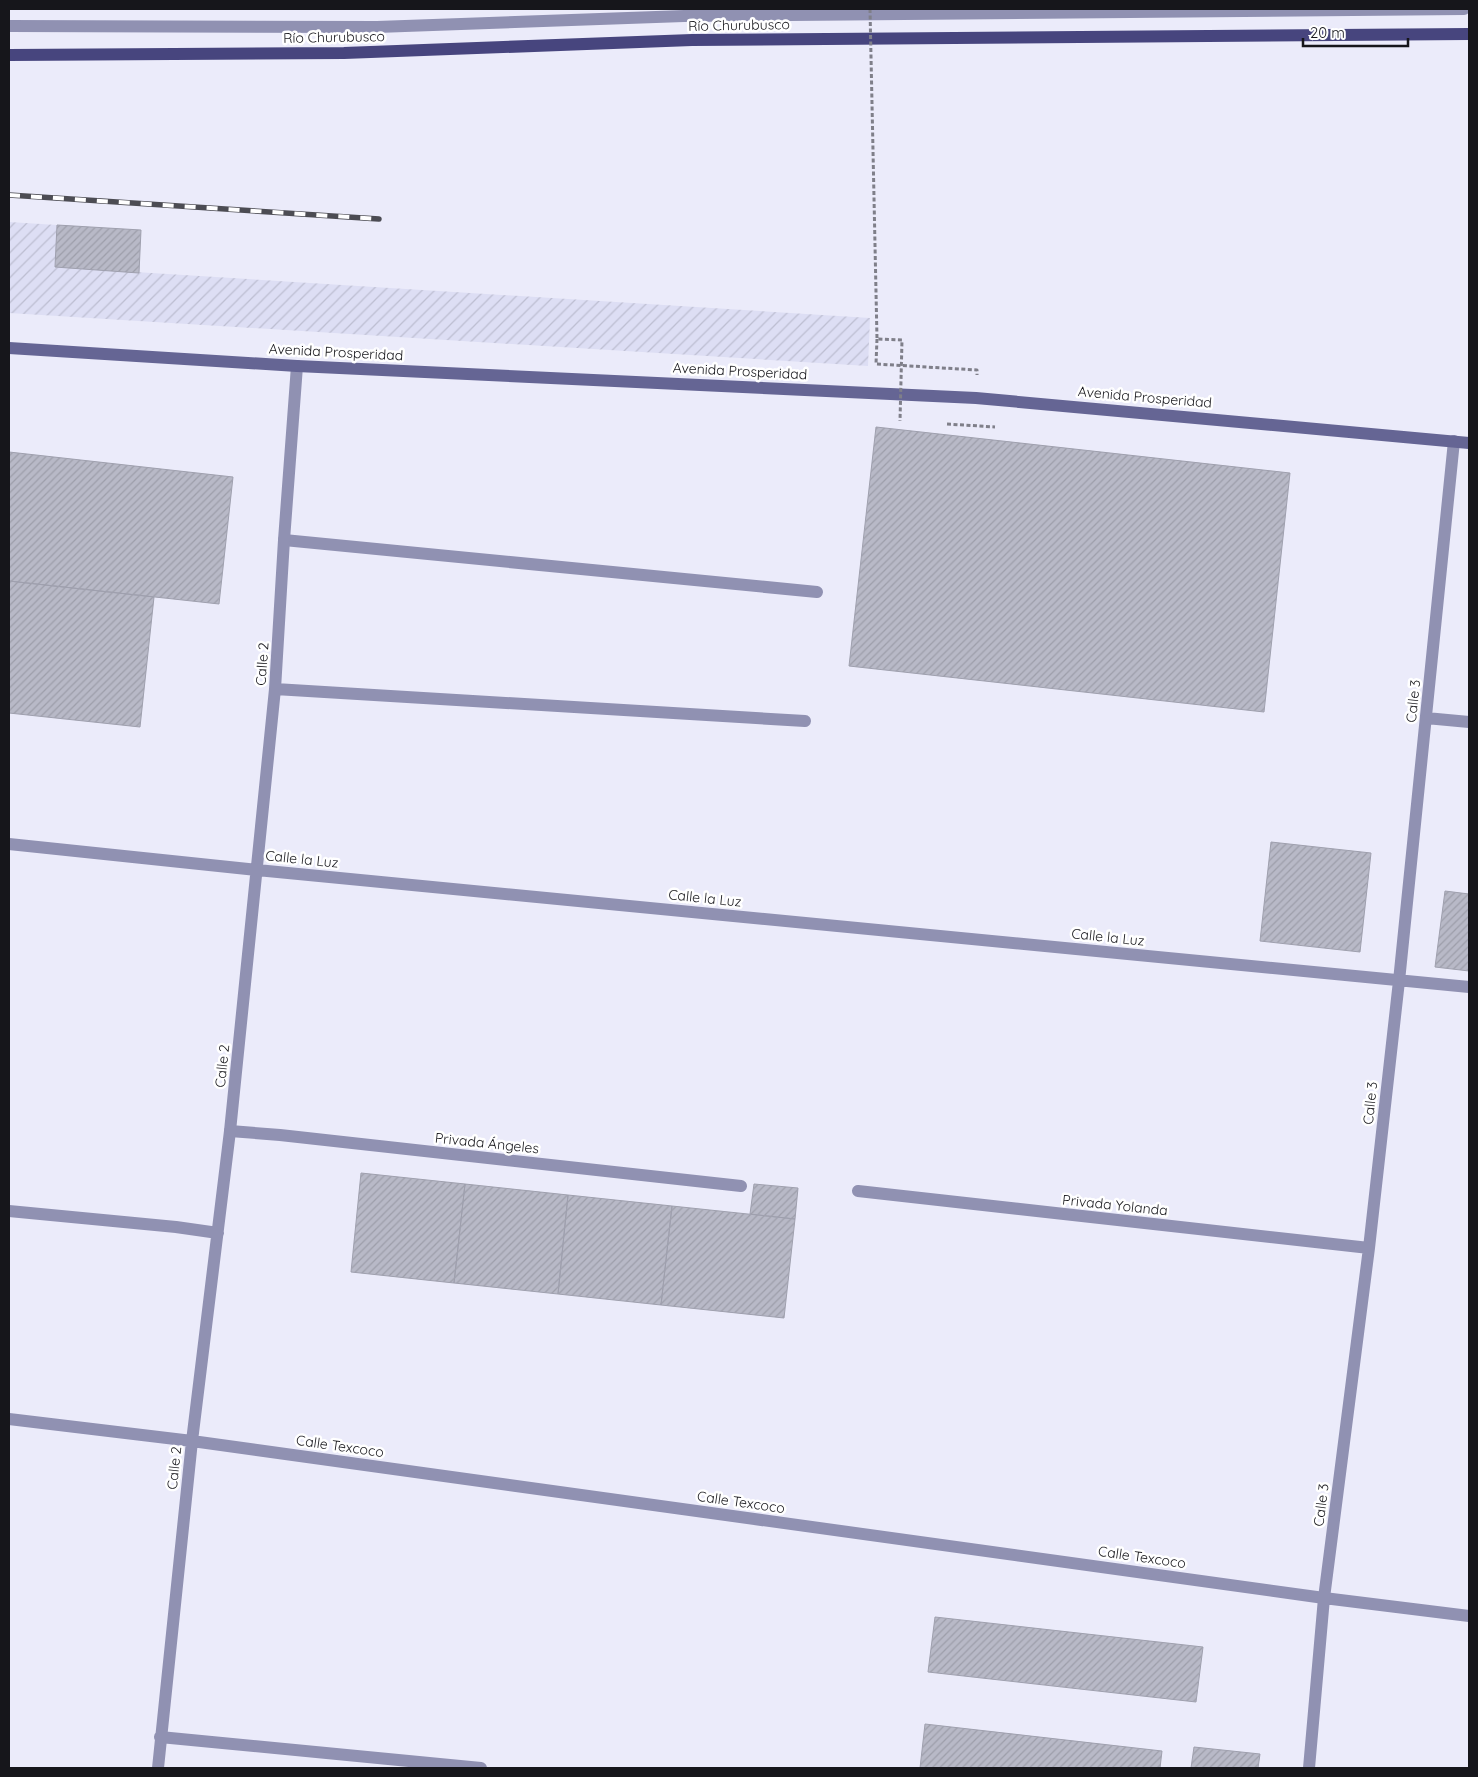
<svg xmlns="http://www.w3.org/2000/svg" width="1478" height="1777" viewBox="0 0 1478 1777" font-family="Quicksand,sans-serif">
  <defs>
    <pattern id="industrial-furrows" width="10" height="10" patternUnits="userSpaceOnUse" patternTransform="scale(1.25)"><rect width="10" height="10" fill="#dddef4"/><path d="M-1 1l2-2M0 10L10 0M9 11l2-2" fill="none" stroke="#bdbed1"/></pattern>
    <pattern id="building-hatch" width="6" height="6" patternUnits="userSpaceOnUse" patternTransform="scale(1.25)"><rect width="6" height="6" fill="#b8b9c7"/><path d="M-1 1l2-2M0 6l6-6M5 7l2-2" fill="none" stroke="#9d9eaa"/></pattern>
  </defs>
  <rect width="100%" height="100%" fill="#ebebfa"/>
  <path fill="url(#industrial-furrows)" d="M9,222l48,3 -2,42 815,51 -2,48 -859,-53z"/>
  <path fill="url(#building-hatch)" stroke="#9fa0ae" d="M57,225l84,5 -2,43 -84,-6z
    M876,427l414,46 -26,239 -415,-46z
    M9,452l224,25 -14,127 -210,-23z
    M9,581l145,16 -14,130 -131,-14z
    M1271,842l100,11 -11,99 -100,-11z
    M1445,891l24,3v77l-34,-4z
    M361,1173l104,11 -11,99 -103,-11z
    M465,1184l103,11 -10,99 -104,-11z
    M754,1184l44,4 -3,31 -45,-5z
    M568,1195l104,11 -11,99 -103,-11z
    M672,1206l123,13 -11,99 -123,-13z
    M935,1617l268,30 -7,55 -268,-30z
    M925,1724l237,27 -2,17h-240z
    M1194,1747l66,7 -2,14h-67z"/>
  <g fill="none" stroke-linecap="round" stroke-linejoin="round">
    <path stroke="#7f7f89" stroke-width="3" stroke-dasharray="4 2.5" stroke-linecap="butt" d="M877,339l-1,25 101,6v5
      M947,424l48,3"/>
    <path stroke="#9091b2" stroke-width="12" d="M9,26l368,1 307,-11 780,-7
      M284,540l533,52
      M230,1131l50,4 461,51"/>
    <path stroke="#9091b2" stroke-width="12" d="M275,689l530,32
      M1426,718l43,4
      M9,844l248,26 1212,117
      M858,1191l511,57
      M9,1211l167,16 42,6
      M9,1419l183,22 1132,157 145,18
      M160,1737l321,31
      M158,1768l34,-327 38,-310 45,-442 9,-149 13,-174
      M1309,1768l15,-170 45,-350 30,-267 55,-540"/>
    <path stroke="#656594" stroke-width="12" d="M9,348l288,18 679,32 493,45"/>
    <path stroke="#47457e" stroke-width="12" d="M9,55l335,-2 348,-13 777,-6"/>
    <g stroke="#4c4c53" stroke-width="5.5">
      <path id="rail" d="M9,195l370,24"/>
    </g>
    <use href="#rail" stroke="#fff" stroke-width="4" stroke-dasharray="11" stroke-linecap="butt"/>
    <path stroke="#7f7f89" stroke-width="3" stroke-dasharray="4 2.5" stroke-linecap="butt" d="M870,9l7,330 25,1 -2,81"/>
  </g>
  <g text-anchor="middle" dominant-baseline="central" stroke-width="5" stroke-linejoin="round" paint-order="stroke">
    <g font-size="14" fill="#16161b" stroke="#fff">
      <text transform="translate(739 25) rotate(-1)">Río Churubusco</text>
      <text transform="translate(334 37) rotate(-1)">Río Churubusco</text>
      <text transform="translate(336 352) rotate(3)">Avenida Prosperidad</text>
      <text transform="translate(740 371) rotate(3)">Avenida Prosperidad</text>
      <text transform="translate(1145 397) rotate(5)">Avenida Prosperidad</text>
      <text transform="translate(262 664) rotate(-86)">Calle 2</text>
      <text transform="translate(1413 701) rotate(-84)">Calle 3</text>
      <text transform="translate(302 859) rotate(6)">Calle la Luz</text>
      <text transform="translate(705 898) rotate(6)">Calle la Luz</text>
      <text transform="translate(1108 937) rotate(6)">Calle la Luz</text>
      <text transform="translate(222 1066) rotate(-84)">Calle 2</text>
      <text transform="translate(1370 1103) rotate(-84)">Calle 3</text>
      <text transform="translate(487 1143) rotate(6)">Privada Ángeles</text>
      <text transform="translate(1115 1205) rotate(6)">Privada Yolanda</text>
      <text transform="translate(340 1446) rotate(8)">Calle Texcoco</text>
      <text transform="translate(174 1468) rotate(-84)">Calle 2</text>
      <text transform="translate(741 1502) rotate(8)">Calle Texcoco</text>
      <text transform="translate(1321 1505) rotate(-83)">Calle 3</text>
      <text transform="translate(1142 1557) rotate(8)">Calle Texcoco</text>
    </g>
  </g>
  <rect width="1478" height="1777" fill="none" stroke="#16161b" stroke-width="20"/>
  <path d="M1303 38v8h105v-8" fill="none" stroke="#16161b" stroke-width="2.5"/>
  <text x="1310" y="38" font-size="15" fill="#16161b" stroke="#ffffff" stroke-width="4" paint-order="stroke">20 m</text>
</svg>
